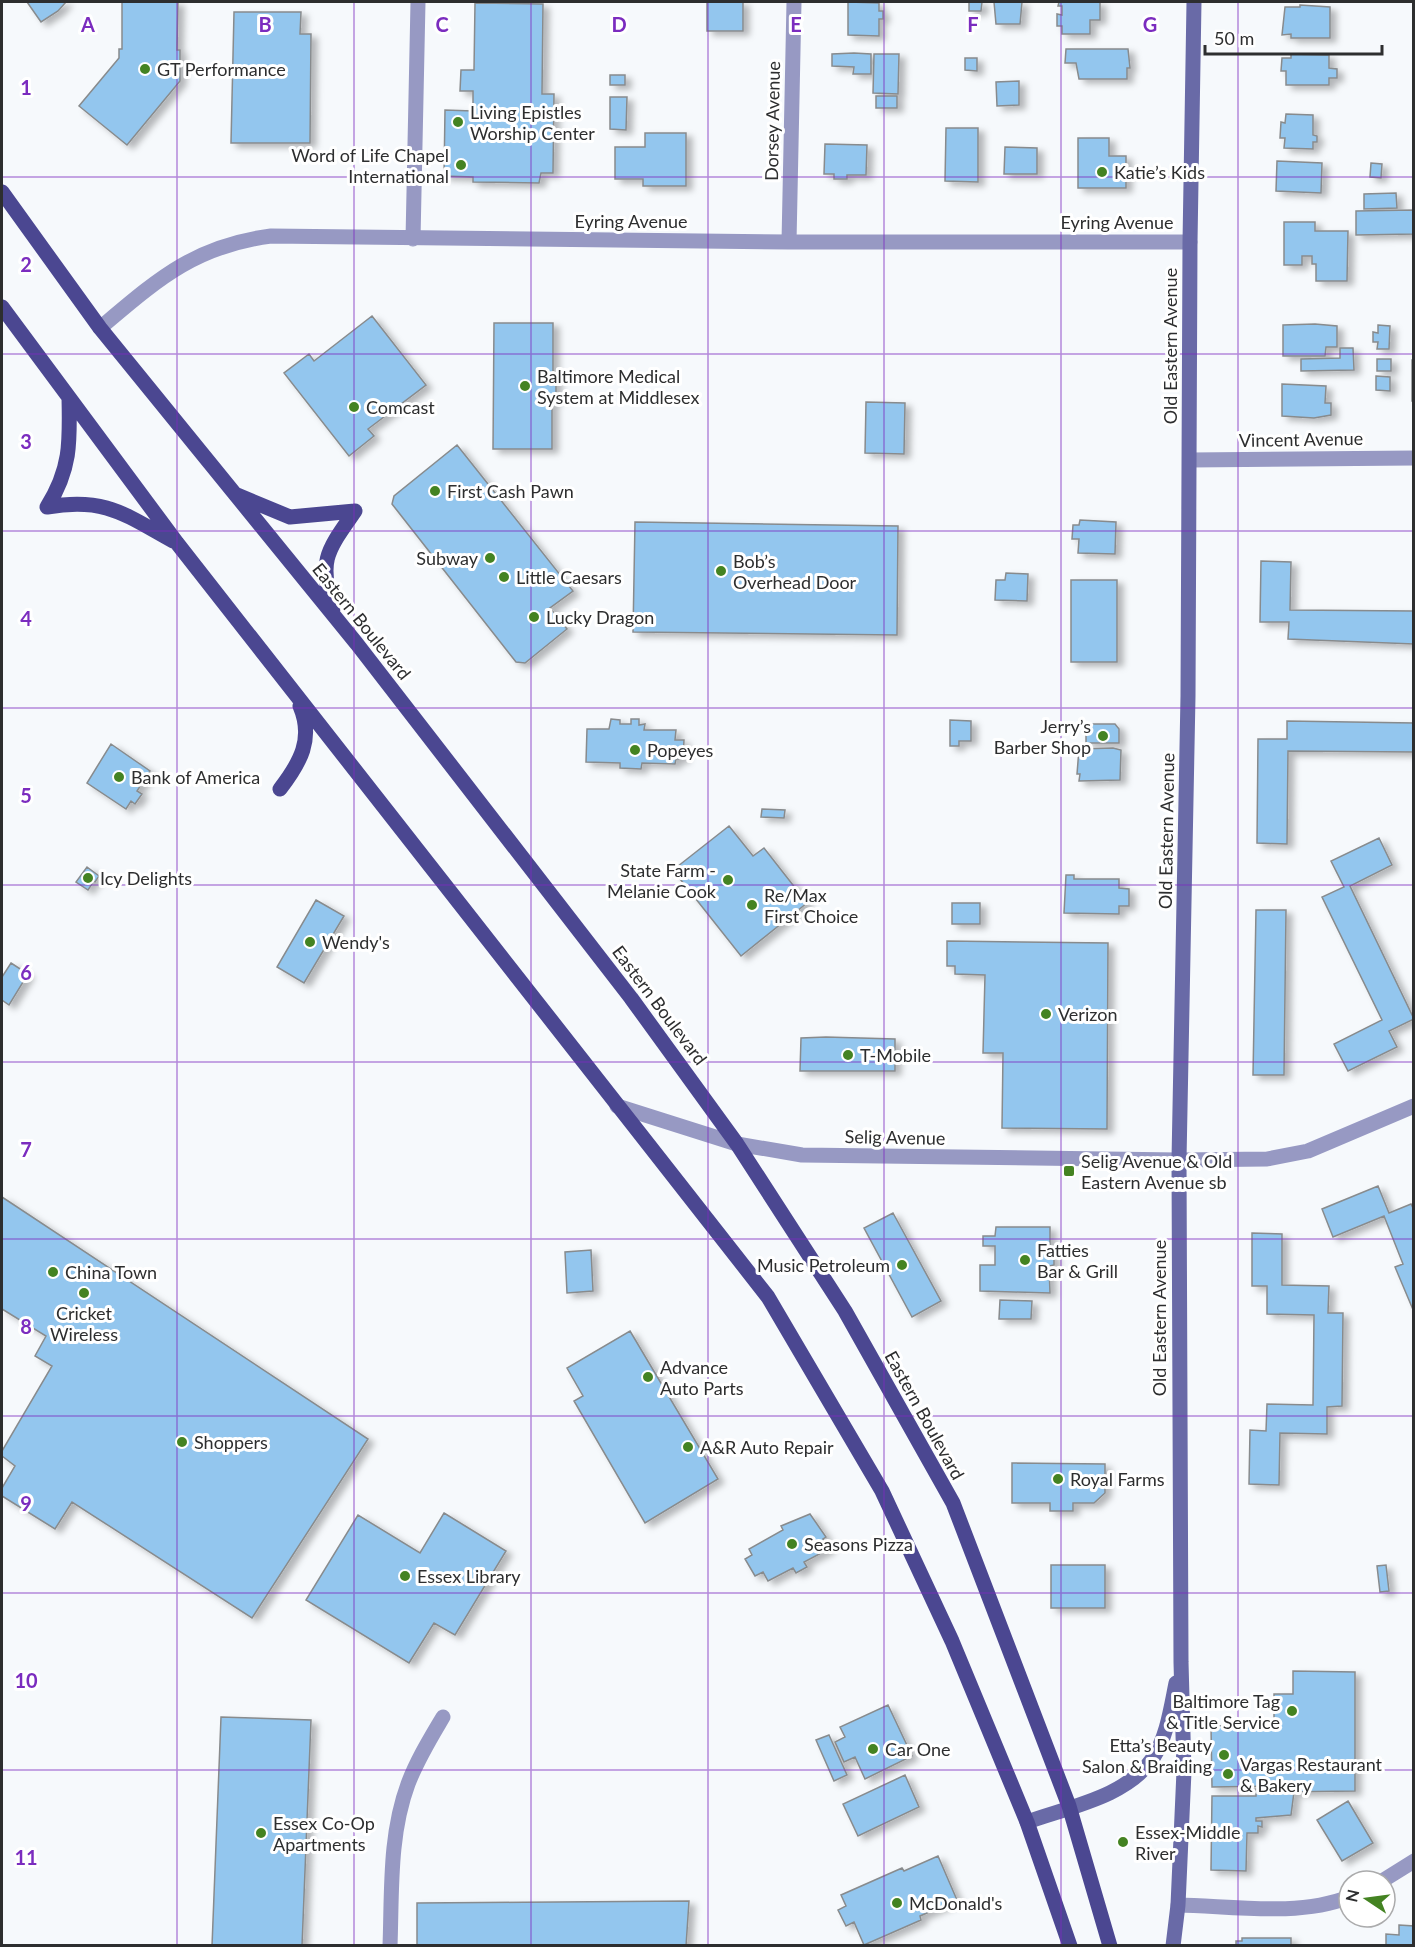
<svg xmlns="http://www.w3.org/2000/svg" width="1415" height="1947" viewBox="0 0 1415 1947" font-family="Lato,sans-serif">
  <defs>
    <filter id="shadow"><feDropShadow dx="6" dy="4" stdDeviation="3" flood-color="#0004"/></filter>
  </defs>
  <rect width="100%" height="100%" fill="#f6f9fc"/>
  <path fill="#93c6ee" stroke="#888b8d" stroke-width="1.5" filter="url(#shadow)" d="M27,2h39l-8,9 -17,11z
    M122,2h56l-1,48h3v31l-53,64 -48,-39 40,-48v-9h3z
    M707,2h36v29h-36z
    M848,2l31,1v8h4v8h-4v17l-31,-1z
    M969,2h13l-1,9h-12z
    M994,2h28l-2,22h-24z
    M1059,2h41v18h-10v14h-28v-8h-5v-12l5,1v-9h-4z
    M475,3l68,1 -1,90h12l-1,79h-12l-2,10 -66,-1v-5l-29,-1 1,-66 28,1v-20h-13l1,-21h13z
    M1300,5l30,2v31h-39v-4l-9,1 3,-28h15z
    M234,12h67l-1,22h11l-1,109h-79z
    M1066,49h62l2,19h-3v11h-48l-3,-16h-11z
    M854,53l17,1v20h-18l1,-7 -22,-1v-12z
    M874,54h25l-1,40 -25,-1z
    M1291,54l38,1v13l8,1v9h-8v7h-43v-14h-5l1,-13h9z
    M965,58h12v13l-12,-1z
    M610,75h15v10h-15z
    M1019,81v24l-22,1 -1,-24z
    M876,96h21v12h-21z
    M610,97h17l-1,33 -16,-1z
    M1286,114l27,1v20l4,1v6h-4v7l-29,-1 1,-10h-5l1,-16 4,1z
    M946,128h32v54l-33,-1z
    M645,133h41v53h-43v-7h-28v-32h30z
    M1078,138h31v18h17v32h-48z
    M825,144l42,1 -1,30h-19v4h-13v-5h-10z
    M1005,147l32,1v26h-33z
    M1277,161l45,2 -1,30 -45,-2z
    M1371,163l11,1 -1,14 -11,-1z
    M1396,193l1,15 -33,1v-15z
    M1414,210v24l-58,1v-24z
    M1284,222h31v9h33l-1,50h-31v-17h-4v-8h-10v9h-18z
    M372,316l54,69 -58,44 6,7 -25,20 -65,-83 25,-19 5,7z
    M494,323h59v48l3,1v28h-4v49h-59z
    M1315,324l22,2v21h-11l-1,9h-42v-31z
    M1378,325l12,1 -1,23h-12l1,-7h-5v-10l5,1z
    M1340,348h13l1,22 -53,1v-12l39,-1z
    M1377,359h14v12h-14z
    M1412,360h2v41h-2z
    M1376,376l14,1v14l-14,-1z
    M1282,384l44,2 -1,17h6v12l-17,3 -32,-2z
    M866,402l39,1 -1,51 -39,-1z
    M457,445l116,146 -23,17 17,21 -42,34 -9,-1 -124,-158 2,-8z
    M1080,520l36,2 -1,32 -37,-1 1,-14h-7l1,-14h6z
    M635,522l263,4 -1,109 -264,-3z
    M1261,561l30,1 -1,48 124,1v33l-126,-5 1,-17h-29z
    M1006,573l22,1 -1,27 -32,-1 1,-20h9z
    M1071,580h46v82h-46z
    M611,719l9,1v4h11v-5h8v6l6,-1 -1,6h32l-1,10h9l-1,19h-7l-1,5 -33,-1 -1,6 -21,-1v-5l-34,-1 1,-33h22z
    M950,720l21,1v20h-12v5h-9z
    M1287,721l127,2v29l-126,-1 -1,93 -30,-1 1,-104h29z
    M1086,724h29l4,5v14h-33z
    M111,744l39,27 -13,20 5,3 -7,10 -4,-3 -5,8 -39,-26z
    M1113,748l8,2 -1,30 -41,1 1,-7h-3l2,-25z
    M762,809l23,1 -1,8 -23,-1z
    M729,826l24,30 11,-8 43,55 -66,53 -68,-86z
    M1379,838l13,27 -42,21 64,133 -25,12 8,16 -49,24 -14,-27 48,-24 -60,-123 22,-10 -13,-26z
    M87,867l12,9 -4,6 -4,-3 -2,3 3,2 -4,6 -12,-8z
    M1066,875h8v4h45v9l10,1v17h-10v8l-55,-1z
    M316,900l28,16 -40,67 -27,-16z
    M952,903h28v21h-28z
    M1256,910h30l-2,165h-31z
    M947,941l161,2 -1,186 -105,-1 1,-75h-20l2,-78 -30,-1v-8h-8z
    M11,963l17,11 -19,31 -7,-5v-23z
    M826,1037l69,2v32h-95l1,-33z
    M1378,1186l11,27 22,-9 3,6v102l-19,-45 8,-3 -19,-48 -51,21 -11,-28z
    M2,1197l366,242 -116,179 -180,-116 -17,27 -53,-33v-8l13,-22 -13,-10v-5l50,-85 -17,-10 11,-20 -44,-27z
    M893,1213l48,88 -29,16 -48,-89z
    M996,1227h54v28h4v10l-5,1 1,27 -70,-2v-26h15v-19h-12v-10h12z
    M1252,1233l30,1v51l47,1 -1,27h15l-1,93 -15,1v27l-47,-1 -1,52 -30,-1 1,-54 16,1 1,-27 46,1 1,-90 -47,-1v-28h-15z
    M591,1250l2,41 -26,2 -2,-41z
    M1000,1300l32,1 -1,18h-32z
    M630,1331l88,148 -73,44 -71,-122 9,-5 -16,-28z
    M1012,1463l93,1v29l-11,10h-21v8h-23v-8h-38z
    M444,1513l62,38 -51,84 -21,-12 -25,40 -103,-63 52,-85 62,38z
    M810,1514l16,23 -3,2 6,10 -25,13 3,5 -11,6 -3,-5 -25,13 -5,-9 -8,4 -10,-17 7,-4 -3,-6 34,-19 -2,-4z
    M1051,1565h54v43h-54z
    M1386,1565l3,26 -9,1 -3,-26z
    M1293,1671l62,1v119l-76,1 -1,-6 -66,1 -1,-61 63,-1v-31h19z
    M888,1705l24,51 -47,23 -10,-22 -11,5 -9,-20 10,-5 -5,-10z
    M221,1717l90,3 -9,226h-90z
    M829,1735l18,40 -13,6 -18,-41z
    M905,1775l14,32 -61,29 -15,-32z
    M1256,1789l38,3 -3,23 -35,3v3h6v6l-4,-1v7h-11l-1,38 -35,-1 1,-74h44z
    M1348,1801l25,42 -31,18 -25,-41z
    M938,1856l19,44 -37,16 1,4 -57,25 -10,-23 -8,4 -8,-16 8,-4 -5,-11 61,-27 2,3z
    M689,1901l-3,45h-269v-43z
    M1399,1925l15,1v20h-28v-12l13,1z
    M1242,1938h49v8h-55v-5h6z"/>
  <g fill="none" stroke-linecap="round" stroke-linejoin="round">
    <path stroke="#9799c3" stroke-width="15" d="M413,239l5,-237
      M789,242l5,-240
      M100,328c57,-48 94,-82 171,-92l518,6h401
      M1190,460l224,-2
      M617,1106l120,38 65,11 377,5 88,-1 41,-8 106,-45
      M1382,1881l32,-20
      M1178,1905c53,1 121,12 171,-8
      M390,1946c2,-54 -1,-111 18,-162 9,-24 22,-45 35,-67"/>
    <path stroke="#696aa7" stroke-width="15" d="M1027,1822c41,-15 100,-25 126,-64 14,-21 18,-51 23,-75
      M1173,1946l5,-41 6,-134 -3,-109 -2,-502 9,-464 2,-454 4,-240"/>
    <path stroke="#4b4791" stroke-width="15" d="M2,192l98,136 257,316 274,354 106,146 108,167 108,192 116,303 41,140
      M2,307l175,236 591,754 114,194 70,150 75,181 43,124
      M237,495l53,22 65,-6
      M47,507c58,-10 77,7 126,34
      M47,507c24,-38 23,-65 22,-109
      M333,609c-15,-49 -6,-58 22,-98
      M280,789c20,-26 34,-50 20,-83"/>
  </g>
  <path fill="none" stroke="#7b2cbf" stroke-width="1.5" stroke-opacity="0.55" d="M177,2v1944M354,2v1944M531,2v1944M708,2v1944M884,2v1944M1061,2v1944M1238,2v1944M2,177h1412M2,354h1412M2,531h1412M2,708h1412M2,885h1412M2,1062h1412M2,1239h1412M2,1416h1412M2,1593h1412M2,1770h1412"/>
  <g fill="#448322" stroke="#fff" stroke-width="2">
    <circle cx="145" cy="69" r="6"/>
    <circle cx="458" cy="122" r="6"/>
    <circle cx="461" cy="165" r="6"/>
    <circle cx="1102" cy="172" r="6"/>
    <circle cx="525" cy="386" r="6"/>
    <circle cx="354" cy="407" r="6"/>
    <circle cx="435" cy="491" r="6"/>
    <circle cx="490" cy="558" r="6"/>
    <circle cx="721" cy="571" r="6"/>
    <circle cx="504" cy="577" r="6"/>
    <circle cx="534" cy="617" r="6"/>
    <circle cx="1103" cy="736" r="6"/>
    <circle cx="635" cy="750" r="6"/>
    <circle cx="119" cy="777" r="6"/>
    <circle cx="88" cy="878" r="6"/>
    <circle cx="728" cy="880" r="6"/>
    <circle cx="752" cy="905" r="6"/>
    <circle cx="310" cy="942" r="6"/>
    <circle cx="1046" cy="1014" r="6"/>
    <circle cx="848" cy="1055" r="6"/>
    <rect x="1063" y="1165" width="12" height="12" rx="3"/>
    <circle cx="1025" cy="1260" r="6"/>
    <circle cx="902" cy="1265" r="6"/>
    <circle cx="53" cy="1272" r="6"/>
    <circle cx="84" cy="1293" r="6"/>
    <circle cx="648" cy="1377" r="6"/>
    <circle cx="182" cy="1442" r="6"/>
    <circle cx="688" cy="1447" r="6"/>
    <circle cx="1058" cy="1479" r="6"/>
    <circle cx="792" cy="1544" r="6"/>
    <circle cx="405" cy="1576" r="6"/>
    <circle cx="1292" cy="1711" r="6"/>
    <circle cx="873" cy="1749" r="6"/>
    <circle cx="1224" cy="1755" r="6"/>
    <circle cx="1228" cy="1774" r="6"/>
    <circle cx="261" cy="1833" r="6"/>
    <circle cx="1123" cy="1842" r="6"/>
    <circle cx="897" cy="1903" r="6"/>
  </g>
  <g text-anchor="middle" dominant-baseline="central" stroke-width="6" stroke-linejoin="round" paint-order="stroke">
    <g font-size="18" fill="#2d2e2f" stroke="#fff" text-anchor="start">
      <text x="157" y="69">GT Performance</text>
      <text x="470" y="112">Living Epistles<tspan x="470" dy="21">Worship Center</tspan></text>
      <text x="449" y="155" text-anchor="end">Word of Life Chapel<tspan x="449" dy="21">International</tspan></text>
      <text x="1114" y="172">Katie’s Kids</text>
      <text x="537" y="376">Baltimore Medical<tspan x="537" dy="21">System at Middlesex</tspan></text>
      <text x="366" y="407">Comcast</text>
      <text x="447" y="491">First Cash Pawn</text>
      <text x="478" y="558" text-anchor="end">Subway</text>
      <text x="733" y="561">Bob’s<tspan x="733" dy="21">Overhead Door</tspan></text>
      <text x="516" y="577">Little Caesars</text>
      <text x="546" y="617">Lucky Dragon</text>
      <text x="1091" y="726" text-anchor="end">Jerry’s<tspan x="1091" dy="21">Barber Shop</tspan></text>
      <text x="647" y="750">Popeyes</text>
      <text x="131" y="777">Bank of America</text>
      <text x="716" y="870" text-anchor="end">State Farm -<tspan x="716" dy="21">Melanie Cook</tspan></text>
      <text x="100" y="878">Icy Delights</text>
      <text x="764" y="895">Re/Max<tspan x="764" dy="21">First Choice</tspan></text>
      <text x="322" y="942">Wendy's</text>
      <text x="1058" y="1014">Verizon</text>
      <text x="860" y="1055">T-Mobile</text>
      <text x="1081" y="1161">Selig Avenue &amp; Old<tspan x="1081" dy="21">Eastern Avenue sb</tspan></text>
      <text x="1037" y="1250">Fatties<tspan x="1037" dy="21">Bar &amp; Grill</tspan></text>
      <text x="890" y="1265" text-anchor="end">Music Petroleum</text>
      <text x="65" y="1272">China Town</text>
      <text x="84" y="1313" text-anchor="middle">Cricket<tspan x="84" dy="21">Wireless</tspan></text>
      <text x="660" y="1367">Advance<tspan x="660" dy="21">Auto Parts</tspan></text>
      <text x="194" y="1442">Shoppers</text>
      <text x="700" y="1447">A&amp;R Auto Repair</text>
      <text x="1070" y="1479">Royal Farms</text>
      <text x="804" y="1544">Seasons Pizza</text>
      <text x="417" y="1576">Essex Library</text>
      <text x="1280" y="1701" text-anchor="end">Baltimore Tag<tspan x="1280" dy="21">&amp; Title Service</tspan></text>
      <text x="1212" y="1745" text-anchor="end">Etta’s Beauty<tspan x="1212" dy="21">Salon &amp; Braiding</tspan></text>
      <text x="885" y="1749">Car One</text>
      <text x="1240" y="1764">Vargas Restaurant<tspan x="1240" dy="21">&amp; Bakery</tspan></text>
      <text x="273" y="1823">Essex Co-Op<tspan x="273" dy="21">Apartments</tspan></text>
      <text x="1135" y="1832">Essex-Middle<tspan x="1135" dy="21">River</tspan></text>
      <text x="909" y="1903">McDonald's</text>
    </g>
    <g font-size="18" fill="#2d2e2f" stroke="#fff">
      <text transform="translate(772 121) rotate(-89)">Dorsey Avenue</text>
      <text x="631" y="221">Eyring Avenue</text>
      <text x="1117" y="222">Eyring Avenue</text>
      <text transform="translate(1170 346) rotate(-90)">Old Eastern Avenue</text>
      <text transform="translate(1301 439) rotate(-1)">Vincent Avenue</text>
      <text transform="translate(362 621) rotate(51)">Eastern Boulevard</text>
      <text transform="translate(1166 831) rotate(-89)">Old Eastern Avenue</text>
      <text transform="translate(660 1005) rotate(53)">Eastern Boulevard</text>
      <text transform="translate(895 1137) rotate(1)">Selig Avenue</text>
      <text transform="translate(1159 1318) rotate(-90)">Old Eastern Avenue</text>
      <text transform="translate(925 1415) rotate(61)">Eastern Boulevard</text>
    </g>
  </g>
  <g font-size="20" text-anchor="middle" font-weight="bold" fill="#7b2cbf" stroke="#fff" stroke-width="6" stroke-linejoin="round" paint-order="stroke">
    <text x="88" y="32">A</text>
    <text x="265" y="32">B</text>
    <text x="442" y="32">C</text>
    <text x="619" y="32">D</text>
    <text x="796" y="32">E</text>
    <text x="973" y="32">F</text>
    <text x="1150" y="32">G</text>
    <text x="26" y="95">1</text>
    <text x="26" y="272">2</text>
    <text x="26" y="449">3</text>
    <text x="26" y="626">4</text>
    <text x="26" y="803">5</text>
    <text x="26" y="980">6</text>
    <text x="26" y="1157">7</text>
    <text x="26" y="1334">8</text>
    <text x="26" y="1511">9</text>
    <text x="26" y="1688">10</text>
    <text x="26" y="1865">11</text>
  </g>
  <rect width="1415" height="1947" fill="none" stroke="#2d2e2f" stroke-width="6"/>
  <g transform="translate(1367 1899) rotate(283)"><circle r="28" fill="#ffffff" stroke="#ababac" stroke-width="1.5"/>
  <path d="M0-4.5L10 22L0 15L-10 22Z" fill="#448322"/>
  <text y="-9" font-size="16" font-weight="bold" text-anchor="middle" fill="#2d2e2f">N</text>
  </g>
  <path d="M1205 45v9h177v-9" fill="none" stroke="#2d2e2f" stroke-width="3"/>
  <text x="1214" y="45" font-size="18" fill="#2d2e2f" stroke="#ffffff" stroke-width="4.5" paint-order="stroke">50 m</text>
</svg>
